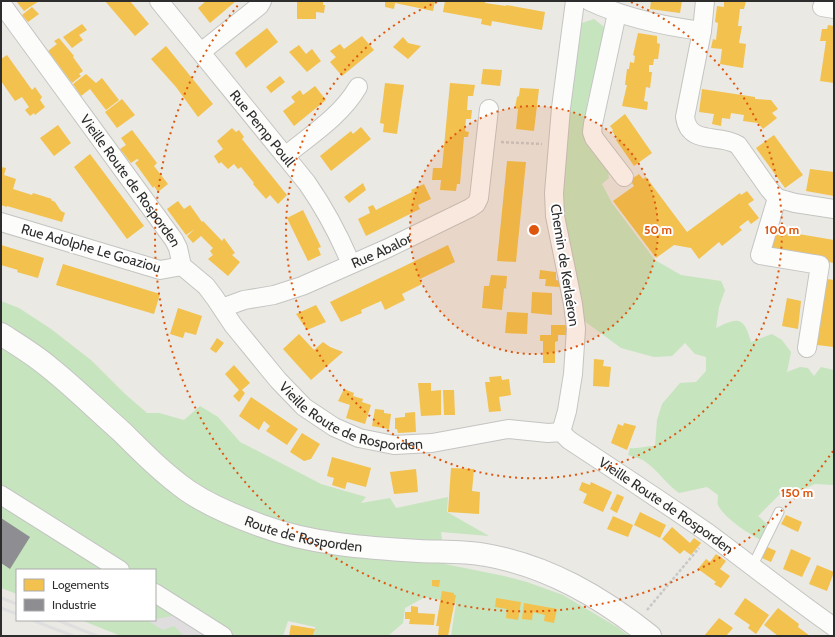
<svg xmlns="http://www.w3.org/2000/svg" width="835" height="637" viewBox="0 0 835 637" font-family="Cabin,sans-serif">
  <rect width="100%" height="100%" fill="#eae9e3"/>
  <path fill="#dfddde" d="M155,603l54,33h-86l-39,-16h71z"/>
  <path fill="#c6e4be" d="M594,19l14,11 -20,69 -4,31 24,40 1,8 -7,6 10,19 43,57 26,15 40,6 4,9 -6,17 -3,21c22,-11 28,-12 35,14l21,-8 10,6 9,12 -4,20 13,-5 8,1 6,8 7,-9 13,3v115l-19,-1 -18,8 -17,2 -22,22 9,8v2l-6,14c-13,-7 -36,-21 -43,-35 -1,-3 0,-6 0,-10l-11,-8 -28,6c-13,-9 -22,-24 -36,-33 -4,-2 -10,-3 -15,-5l2,-7c9,1 16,-2 25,-2l2,-26 5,-16 18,-21 16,-1 10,-11v-14l-11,-3 -10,-11 -13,13 -18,1 -33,-9 -41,-30 -20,-111 11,-133 11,-51z
    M1,301l18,7 32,21 40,31 33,33 23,20h12l25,7 16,-14 18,11 22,25 10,5 71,37 45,13 -5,6 29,-5 6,10 52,-11 -1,15 42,24 -48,-4 4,32 59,12 23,6 36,13 54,32 12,9h-178l5,-33 -31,-6 -20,11 -2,15 -15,13h-74l1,-9 -27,-6 -5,15 -70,-1 -35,-20 -23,4v-49h-138v24l-16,-6z
    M81,620h71l-4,1 15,9 11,-4 10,10h-63z"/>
  <path fill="#f2c14e" d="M16,1h23l-15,10z
    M105,1h25l19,23 -14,12z
    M206,1h30l-26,22 -12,-15z
    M297,1h26v4h2l-1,8 -8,-1v7h-19z
    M385,1h50l-2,10 -38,-8 -1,6 -9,-2z
    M445,1h40v2l21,3v-1l39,7 -3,18 -50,-9 -1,5 -10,-2 1,-5 -39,-7z
    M651,1h31l-2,12 -30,-4z
    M724,1h22l-2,8h-4l-2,17h4l-3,17 7,1 -3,24 -23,-4 2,-15 -11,-1 2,-9 3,1 2,-17 -3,-1 2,-16 7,1z
    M32,7l7,7 -11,8 -6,-7z
    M82,24l5,6 -8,5 4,5 -11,8 -9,-11z
    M828,25l6,1v57l-14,-2 6,-40h-6l2,-12h5z
    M267,28l11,14 -32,26 -11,-15z
    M638,33l19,3v7l3,1 -2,15h-4l-1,6h-4v7h3l-2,16 -4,-1 -2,14 4,1 -1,8 -25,-4 5,-21h-2l2,-16h2l1,-7 4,1 1,-7 -2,-1z
    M362,36l12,14 -32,26 -12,-14 6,-5 -6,-6 10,-7 4,5z
    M403,37l5,6 13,3 -13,13 -15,-12z
    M59,38l15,18 -1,1 10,14 -4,3 2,2 -9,7 -24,-32 9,-7 -3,-3z
    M299,45l7,9 6,-5 9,12 -14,11 -18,-20z
    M166,46l47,58 -15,13 -22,-30 -25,-28z
    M7,55l25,35 3,-3 7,10 -2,3 5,7 -10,8 -1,-2 -4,3 -5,-6 4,-3 -7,-10 -7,4 -14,-20v-22z
    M483,69l19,1 -2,16 -19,-2z
    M86,74l10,9 6,-5 17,22 -13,10 -16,-21 -9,7 -8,-12z
    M280,76l5,6 -14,11 -5,-6z
    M385,83l19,2 -7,49 -14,-2 1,-8 -4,-1z
    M450,83l25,2 -2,11h-5l-1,14h5l-1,9h-5l-1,12 4,1 -1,5h-4l-4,47h-3l-1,7 -16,-1 1,-10h-9l1,-12h9z
    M315,86l11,14 -32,26 -11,-15 12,-9 -4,-5 9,-7 3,5z
    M520,88l19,1 -5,42 -18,-2 2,-20 -3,-1 2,-11 2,-1z
    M702,89l53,8v2l16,1 7,9 -6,4 5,5 -14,11 -5,-6 -15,-2 1,-6 -13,-2 -1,6 -8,-1 -1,8 -9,-2 2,-10 -15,-2z
    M122,99l13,16 -18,13 -12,-16z
    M625,114l27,39 -18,13 -18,-26 1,-1 -5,-8 1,-1 -3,-4z
    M58,125l13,18 -17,13 -14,-18z
    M361,127l10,12 -40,32 -11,-15 31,-25 2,3z
    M232,128l4,4 3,-2 5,7 -2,2 45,56 -9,9 -8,-9 -4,4 -13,-15 1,-1 -13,-16 -3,2 -4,-5 -6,5 -7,-7 -2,2 -5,-8 9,-7 -6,-8z
    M132,130l25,33 -3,3 14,18 -10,8 -4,-6 -1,2 -18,-25 4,-3 -2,-1 -6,4 -11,-14 6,-4 -5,-7z
    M774,135l29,40 -18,13 -29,-40z
    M90,154l54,72 -17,13 -53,-72z
    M507,161l19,1 -10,100 -19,-1z
    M1,167l5,1 -2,7 12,4 -3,10 19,6 1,-2 19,6 -1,1 4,2 6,9 4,2 -3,9 -55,-16v1l-6,-2z
    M810,169l24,3v24l-28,-5z
    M639,174l4,5 3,-2 41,55 53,-39 1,2 6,-4 7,9 -6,4 11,14 -8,6 -3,-4 -9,7 3,3 -20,16 -3,-4 -20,17 -8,-11 -17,-3 -18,13 -43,-57 21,-15 -4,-6z
    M363,183l3,7 -17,13 -5,-6z
    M424,184l7,15 -13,6 2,4 -54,27 -8,-17 12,-6 -2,-6 5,-2 3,5 36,-18 -1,-2z
    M178,201l6,8 6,-4 12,17 1,-1 19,20 2,-3 11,15 -3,2 8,7 -12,14 -20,-17 5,-4 -3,-4 3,-3 -12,-12 -8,7 -6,-7 8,-7 -9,6 -19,-26z
    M303,210l18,37 -3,1 3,7 -13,6 -21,-43z
    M775,230l59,10v23l-63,-10z
    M1,245l43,13 -6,20 -21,-6 1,-2 -17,-5z
    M448,245l7,17 -35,17 2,5 -20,10 3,6 -20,10 -4,-9 -20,9 1,3 -21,9 -11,-20z
    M63,264l97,30 -6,20 -98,-29z
    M540,270l16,2v8l4,1 -1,6 -14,-1 1,-7h-7z
    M491,275l16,1 -1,13 -2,-1 -2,22 -20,-2 2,-22h5z
    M827,279l7,1v67l-17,-2z
    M532,292l20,1v22l-21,-2z
    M787,298l14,3 -3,28 -16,-3z
    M316,305l10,17 -19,8 -11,-16z
    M178,308l24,8 -6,19 -11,-3 -2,6 -13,-4z
    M507,312l21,1 -1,21 -22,-1z
    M551,325h17v10h-10v6l-3,1v21h-12v-22h-3v-6h11z
    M299,334l15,16 9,-8 7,5 13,5 -32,28 -28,-31z
    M217,338l7,5 -8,10 -6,-4z
    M594,359l10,1 -1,6 8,1 -2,20 -16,-1z
    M234,365l16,18 -8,7 3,3 -6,9 -6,-6 6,-6 -14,-16z
    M501,376l1,4 7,-1 2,16 -12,2 2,14 -12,1 -4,-30h5l-1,-5z
    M418,383h13v8l10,-1v25l-20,1z
    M344,389l10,4 -1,3 10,3 -1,3 9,3 -6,19 -19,-6 4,-13 -12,-4z
    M443,390h11l1,25h-11z
    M251,397l47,32 -11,16 -21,-14 4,-5 -6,-5 -5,9 -20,-14z
    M375,409l9,1v3l7,1 -2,15 -17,-3z
    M415,412l1,20 -18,1 -1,-4h-2v-11l10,-1v-4z
    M624,423l12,3 -9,24 -16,-7 7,-19 5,2z
    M302,433l18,11 -9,15 -7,2 -14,-9z
    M332,457l39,11 -5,19 -19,-5 -2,7 -13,-4 2,-7 -7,-2z
    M451,468l23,1 -2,22 8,1 -1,22 -31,-2z
    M416,469l2,23 -24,2 -4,-22z
    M582,482l8,3 1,-3 21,10 -9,20 -20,-9 4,-9 -8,-4z
    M617,494l7,3 -7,16 -7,-4z
    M640,512l26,13 -6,13 -26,-13z
    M786,515l16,7 -4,10 -17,-8z
    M613,516l20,9 -5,12 -21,-8z
    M672,527l18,16 4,-5 7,5 -10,12 -7,-5 -4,4 -18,-15z
    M765,546l11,5 -5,11 -11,-5z
    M791,549l20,9 -9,19 -19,-8z
    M716,554l10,7 -6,8 10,7 -9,12 -7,-4 2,-2 -18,-13 8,-10 4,3z
    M817,565l17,7 -7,19 -18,-7z
    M432,580h8l-1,7 -7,-1z
    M442,591l12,2v2h2l-8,41h-10l1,-10h-3z
    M496,598l25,4 -3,18 -12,-2 1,-9 -12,-2z
    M745,598l24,17 -13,19 -8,-6 2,-3 -16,-11z
    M524,603l33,6 -3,14 -10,-2 1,-6 -12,-3 -1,8 -10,-1z
    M411,606l7,1v6l17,1 -1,11 -25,-1 1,-5h-5v-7h6z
    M778,608l21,16 -1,3 12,9h-32l-14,-11z
    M719,618l14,10 -7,8h-22z
    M291,625l24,4 -2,7h-24z"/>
  <path fill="#8d8d92" d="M1,518l29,19 -20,32 -9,-6z"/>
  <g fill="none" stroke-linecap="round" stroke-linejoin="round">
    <g stroke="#c4c4c3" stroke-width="11">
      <path id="lane" d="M752,567l27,-55"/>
    </g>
    <g stroke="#c4c4c3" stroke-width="20">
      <g id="street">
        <path id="s1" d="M159,1l148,182c18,26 32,52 44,81"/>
        <path d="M589,1c36,17 74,25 113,30"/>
        <path d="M705,1l-3,30 -17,86c4,29 34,16 53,28l31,44 8,9 18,5 39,6"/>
        <path id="s2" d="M1,3l173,237 4,8 4,18 24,20 9,12 18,27 45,55 26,27 30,20 25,11 35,7 38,-2 76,-14 40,4 13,-1 8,8c47,31 93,61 139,93 42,31 83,64 126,94"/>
        <path d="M822,7l12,2"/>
        <path d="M617,13l-24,111 -1,8 2,6 30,39"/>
        <path d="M201,52l58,-46 3,-5"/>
        <path d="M285,156c26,-21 56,-40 73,-69"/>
        <path d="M777,198l-17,57 60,10 -13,83"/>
        <path d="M1,222l159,48 22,-4"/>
        <path id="s3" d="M222,308l22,-8 30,-5 28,-9 84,-37 84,-41 6,-4 3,-6 10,-89"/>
        <path d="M561,432l6,-21 6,-37 3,-45 -3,-25 -18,-88 -1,-23 7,-85 14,-107"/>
        <path d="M1,495l119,75"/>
        <path d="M155,593l68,43"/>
      </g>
    </g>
    <g stroke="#c4c4c3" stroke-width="24">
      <g id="secondary">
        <path id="s4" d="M1,334c17,11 34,21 49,34 25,20 48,43 72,64 21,21 42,42 66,59 22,15 49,26 74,35 49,18 105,22 157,25 22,1 45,0 67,4 62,11 115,42 164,81"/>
      </g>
    </g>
    <path stroke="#c8c8c8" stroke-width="2.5" stroke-dasharray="3 2" stroke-linecap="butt" d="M501,142l41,2
      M647,610l52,-62"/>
    <use href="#lane" stroke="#fcfcfb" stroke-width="9"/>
    <use href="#street" stroke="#fcfcfb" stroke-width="18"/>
    <use href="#secondary" stroke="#fcfcfb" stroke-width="22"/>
    <path stroke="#dfdfe0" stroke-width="3" d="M1,598l16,6
      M1,608l16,6
      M32,620l41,16
      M57,620l40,16"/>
  </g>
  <circle cx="534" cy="230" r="124" fill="#df570e" fill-opacity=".12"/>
  <g fill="none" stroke="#df570e" stroke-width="2" stroke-dasharray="2 4">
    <circle cx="534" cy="230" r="124"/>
    <path d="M631 2A248 248 0 1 1 437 2"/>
    <path d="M833 451A372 372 0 1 1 239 4"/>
  </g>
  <g text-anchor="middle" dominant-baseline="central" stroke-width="4" stroke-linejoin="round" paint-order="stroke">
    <g font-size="14" fill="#2d2d2d" stroke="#fff">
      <text stroke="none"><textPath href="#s1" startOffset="164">Rue Pemp Poull</textPath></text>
      <text stroke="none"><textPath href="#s2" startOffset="220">Vieille Route de Rosporden</textPath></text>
      <text transform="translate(91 248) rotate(16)">Rue Adolphe Le Goaziou</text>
      <text stroke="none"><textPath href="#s3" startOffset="170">Rue Abalor</textPath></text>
      <text transform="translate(565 265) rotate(81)">Chemin de Kerlaéron</text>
      <text stroke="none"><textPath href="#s2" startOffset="556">Vieille Route de Rosporden</textPath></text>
      <text stroke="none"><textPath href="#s2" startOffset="904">Vieille Route de Rosporden</textPath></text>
      <text stroke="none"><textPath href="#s4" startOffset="369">Route de Rosporden</textPath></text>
    </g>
  </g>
  <circle cx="534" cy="230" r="6" fill="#df570e" stroke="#fff" stroke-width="2"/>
  <g font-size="12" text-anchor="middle" font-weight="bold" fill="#df570e" stroke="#fff" stroke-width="4" stroke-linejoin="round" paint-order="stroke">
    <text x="658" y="234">50 m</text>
    <text x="782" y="234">100 m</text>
    <text x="797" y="497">150 m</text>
  </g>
  <rect width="835" height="637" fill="none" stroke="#2d2d2d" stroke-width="4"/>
  <rect x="16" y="569" width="140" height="52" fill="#ffffff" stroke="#ababab"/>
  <rect x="24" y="579" width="20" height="12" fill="#f2c14e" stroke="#ababab"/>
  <text x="52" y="589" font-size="12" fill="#2d2d2d">Logements</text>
  <rect x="24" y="599" width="20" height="12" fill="#8d8d92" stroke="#ababab"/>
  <text x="52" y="609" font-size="12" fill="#2d2d2d">Industrie</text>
</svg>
